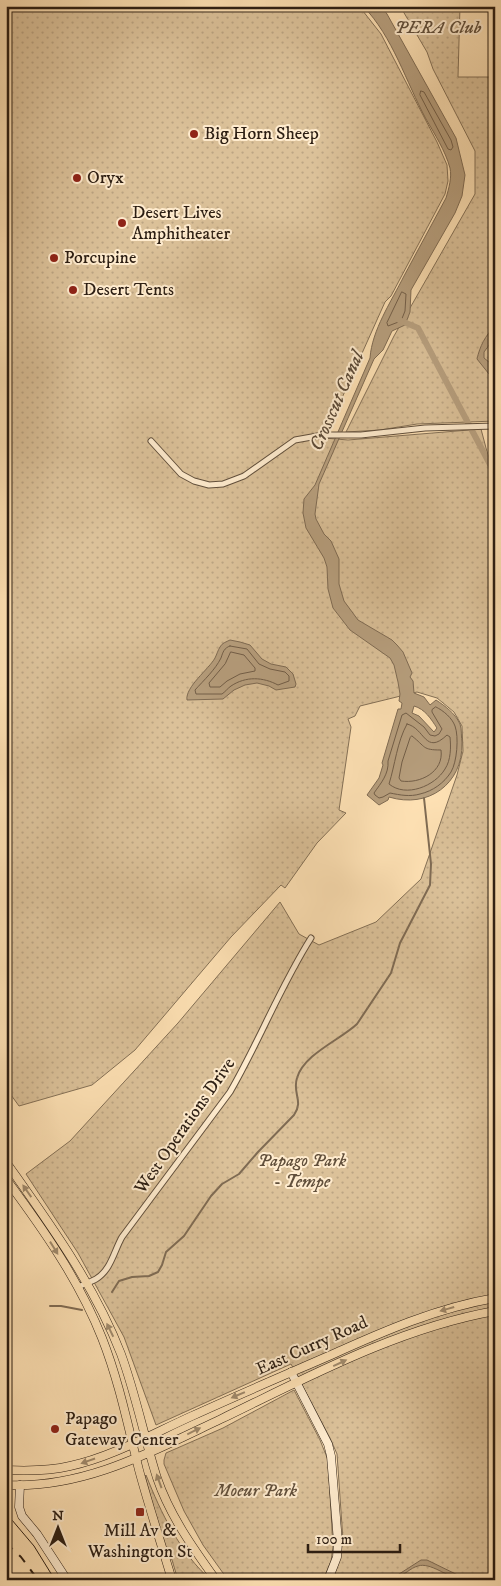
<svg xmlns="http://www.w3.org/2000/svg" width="501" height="1586" viewBox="0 0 501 1586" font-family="'IM FELL DW Pica',serif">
  <defs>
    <pattern id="grass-dots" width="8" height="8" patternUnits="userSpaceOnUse" patternTransform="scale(1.25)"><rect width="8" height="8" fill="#dbc199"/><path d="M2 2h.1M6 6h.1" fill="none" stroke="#bca583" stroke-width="1.8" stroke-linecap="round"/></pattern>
  </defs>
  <rect width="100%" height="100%" fill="#ffe2b5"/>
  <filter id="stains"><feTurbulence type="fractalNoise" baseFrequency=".004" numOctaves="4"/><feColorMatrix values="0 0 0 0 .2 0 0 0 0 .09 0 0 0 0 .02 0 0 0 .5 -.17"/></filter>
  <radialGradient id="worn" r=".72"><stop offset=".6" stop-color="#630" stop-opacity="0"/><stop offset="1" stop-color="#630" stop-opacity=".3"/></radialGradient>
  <path fill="url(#grass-dots)" stroke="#847056" d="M6,6h353l22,28 56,108 10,23 1,16 -3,13 -54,102 -6,6 -61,136 24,2 133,-11 14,53v1098h-162l7,-24 3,-16 -6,-86 -7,-16 -39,-74 -135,61 -32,-88 -46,-84 -52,-79 44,-33 108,-118 102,-121 19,32 20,11 57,-23 45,-43 36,-104 6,-24 -1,-25 -8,-14 -17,-14 -20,-6 -57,14 -5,10 -7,3 3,8 -12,83 7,3 -29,30 -32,45 -4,-3 -50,52 -96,113 -43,35 -73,21 -13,-18z
    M400,6h60l-2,71h37v344l-78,3 -37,6 -34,2 48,-96 81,-142v-43l-42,-82 -6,-17z
    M294,1390l26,50 8,20 5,87 -2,14 -8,19h-95l-25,-35 -19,-34 -20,-47v-4l2,-7 57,-25z
    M146,1475c15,38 34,78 65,105h-33l-6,-20 -9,-19 -18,-65z"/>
  <path fill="#b79f7e" stroke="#7f6b53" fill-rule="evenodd" d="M363,6h18l6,8 69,124 9,37 -3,21 -7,17 -44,77 -1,22 -5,13 -13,6 -9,19 -9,9 -55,125 -4,30 1,5 8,15 7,7 8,18v25l5,17 14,19 34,20 5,5 6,7 9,21 -2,4 3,4 1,12 10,4 6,8 6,-5c9,6 19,13 24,24 2,5 1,13 2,19 1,41 -34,66 -73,54l-1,3 -9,5 -12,-10 12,-17 4,-13 -1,-2 16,-54h3l1,-6 -3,-2 1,-7 -2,-12 -4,-17 -4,-7 -40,-28 -17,-22 -5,-19 -1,-22 -3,-9 -18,-30 -3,-15 1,-14 11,-14 55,-127c2,-28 21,-56 34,-82 14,-26 28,-52 42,-78 3,-10 6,-21 4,-30 -5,-18 -15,-33 -24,-49 -20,-37 -33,-82 -63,-113zM414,706c11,3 17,13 23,22l-3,4 -15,-16 -7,-3z
    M495,326v11l-11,15v6l11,9v10l-6,-3 -12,-15c3,-13 8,-23 18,-33z
    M230,640l10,2 10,3 12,14 9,5 15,3 7,7 3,10 -1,3 -19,3 -7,-4 -12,-3 -12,2 -11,5 -11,9 -36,1c-2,-13 22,-31 28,-42 2,-4 3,-8 5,-11 2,-4 6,-5 10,-7z
    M421,1560h6l41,20c-3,0 -6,0 -8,0 -12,-3 -30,-18 -42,-14 -8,2 -13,9 -22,12v-2z"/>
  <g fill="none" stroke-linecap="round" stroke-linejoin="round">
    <path stroke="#725e48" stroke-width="1" d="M421,91l3,1 27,48 2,7 -2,3 -3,-1 -28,-54z
      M402,292l4,2 -1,17 -4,10 -13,5 -1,-3z
      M230,646l17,3 12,15 11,5 15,3 4,4v5l-11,4c-15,-8 -32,-9 -47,1 -3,2 -6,6 -9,8h-26l-1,-4c9,-10 20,-20 26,-32 2,-6 3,-10 9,-12z
      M231,652l13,3 11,13v3l-15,3 -13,7 -7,6h-10l-1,-4 16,-19z
      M436,707c8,4 16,11 19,19 4,11 2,36 -4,46 -7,11 -18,19 -31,22 -10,3 -20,1 -30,-1l-7,4 -4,1 -4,-3 -1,-2c7,-10 15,-19 14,-32l14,-46 4,-2 18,14 6,8 5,1 4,-2 3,-5 -10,-17v-2z
      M407,724c18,4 18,32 40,11l3,2c1,10 1,23 -5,32 -10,17 -39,29 -56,15 6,-19 8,-42 18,-60z
      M412,736c14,11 10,14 29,14 3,22 -21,34 -40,31l-2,-3 3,-16 8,-24z"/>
    <path stroke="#7f6b53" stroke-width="2" d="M112,1292l7,-11 13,-4 17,-1 9,-4 4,-7 4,-13 18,-16 27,-40 11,-12 17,-10 19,-22 36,-37c10,-14 -2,-22 3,-37 7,-24 43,-38 60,-54l34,-51 9,-30 30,-58 1,-21 -7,-66
      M50,1306h11l21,4"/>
    <path stroke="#b79f7e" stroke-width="6" d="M399,320l19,8 77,146"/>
    <g stroke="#614f3c" stroke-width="7">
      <path id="street" d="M151,441l30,33 13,7 15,4 14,-1 21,-8 51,-36 28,-5h38l64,-7 70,-2
        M78,1287c6,-3 13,-5 18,-8 15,-9 18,-28 26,-42l108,-145c29,-50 50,-105 81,-154"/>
    </g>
    <g stroke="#2c1e13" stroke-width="9">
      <path id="secondary" d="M291,1372l37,72 3,12 7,86 -1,15 -9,23
        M20,1485l-1,22 3,9 15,18 30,46"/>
    </g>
    <g stroke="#2c1e13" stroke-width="9">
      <path id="primary" d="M6,1162c43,61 88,122 115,192 15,41 23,83 36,124 13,38 36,70 59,102
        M6,1179c37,50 73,101 96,159 17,43 26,88 37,132 10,37 22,73 33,110
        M6,1470c22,1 43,1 64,-4 42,-9 84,-33 122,-50 46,-21 93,-41 139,-61 53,-24 106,-47 164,-57
        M6,1485c78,4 147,-34 215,-66 87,-42 178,-91 274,-108"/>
    </g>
    <use href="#street" stroke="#ffeccf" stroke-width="5"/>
    <use href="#secondary" stroke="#ffeccf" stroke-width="8"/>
    <use href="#primary" stroke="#ffe2b5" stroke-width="8"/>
    <path stroke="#2c1e13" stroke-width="1" d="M6,1513l28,33 21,34"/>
    <path stroke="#2c1e13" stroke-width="2" stroke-dasharray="9 9" stroke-linecap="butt" d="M6,1543l15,14 17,23"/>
  </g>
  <defs><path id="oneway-solid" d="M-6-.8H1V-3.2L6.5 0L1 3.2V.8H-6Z" transform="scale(1.25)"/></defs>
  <g fill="#a08a6c">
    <use href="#oneway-solid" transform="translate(27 1191) rotate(-125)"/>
    <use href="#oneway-solid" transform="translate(54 1248) rotate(58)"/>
    <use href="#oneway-solid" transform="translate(447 1309) rotate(164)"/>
    <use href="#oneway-solid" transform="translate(110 1330) rotate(-116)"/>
    <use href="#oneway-solid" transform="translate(340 1363) rotate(-25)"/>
    <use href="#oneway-solid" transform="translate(238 1395) rotate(157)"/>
    <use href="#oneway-solid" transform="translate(194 1431) rotate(-26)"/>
    <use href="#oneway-solid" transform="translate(88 1461) rotate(161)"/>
    <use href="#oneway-solid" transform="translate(159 1481) rotate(-110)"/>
  </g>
  <g fill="#8f2418" stroke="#ffeccf" stroke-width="2">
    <circle cx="194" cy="134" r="5"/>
    <circle cx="77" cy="178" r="5"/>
    <circle cx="122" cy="223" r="5"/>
    <circle cx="54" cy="258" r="5"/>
    <circle cx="73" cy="290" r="5"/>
    <circle cx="55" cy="1429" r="5"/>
    <rect x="135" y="1507" width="10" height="10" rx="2.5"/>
  </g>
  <g text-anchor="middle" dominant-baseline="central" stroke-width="4" stroke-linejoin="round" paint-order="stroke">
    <g font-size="18" font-style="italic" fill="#614f3b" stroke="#ffeccf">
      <text x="438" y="28">PERA Club</text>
      <text x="302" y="1161">Papago Park<tspan x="302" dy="21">- Tempe</tspan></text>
      <text x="256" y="1491">Moeur Park</text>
    </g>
    <g font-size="18" fill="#2c1e13" stroke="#ffeccf" text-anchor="start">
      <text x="204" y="134">Big Horn Sheep</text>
      <text x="87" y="178">Oryx</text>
      <text x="132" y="213">Desert Lives<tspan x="132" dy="21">Amphitheater</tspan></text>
      <text x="64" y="258">Porcupine</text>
      <text x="83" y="290">Desert Tents</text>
      <text x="65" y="1419">Papago<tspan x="65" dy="21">Gateway Center</tspan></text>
      <text x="140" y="1531" text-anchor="middle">Mill Av &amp;<tspan x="140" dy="21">Washington St</tspan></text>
    </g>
    <g font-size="18" fill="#2c1e13" stroke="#ffeccf">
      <text transform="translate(185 1126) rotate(-55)">West Operations Drive</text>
      <text transform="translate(312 1346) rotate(-24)">East Curry Road</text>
    </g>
    <g font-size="19" font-style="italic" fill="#5d4b38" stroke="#ffeccf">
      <text transform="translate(337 401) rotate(-66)">Crosscut Canal</text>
    </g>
  </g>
  <rect width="501" height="1586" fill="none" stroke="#ffe2b5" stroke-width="25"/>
  <rect x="8" y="8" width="486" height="1571" fill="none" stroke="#2c1e13" stroke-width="2.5"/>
  <rect x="12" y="12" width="476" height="1561" fill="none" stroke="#2c1e13"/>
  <g transform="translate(58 1528)" stroke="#ffeccf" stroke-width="4" paint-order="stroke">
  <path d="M0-4L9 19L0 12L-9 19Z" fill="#2c1e13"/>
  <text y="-8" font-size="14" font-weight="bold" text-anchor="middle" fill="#2c1e13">N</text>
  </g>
  <path d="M308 1544v8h92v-8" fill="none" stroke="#2c1e13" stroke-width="2.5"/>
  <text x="316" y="1544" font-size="15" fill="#2c1e13" stroke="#ffeccf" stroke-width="4" paint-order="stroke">100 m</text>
  <rect width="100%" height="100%" filter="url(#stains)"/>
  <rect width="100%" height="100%" fill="url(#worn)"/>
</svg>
